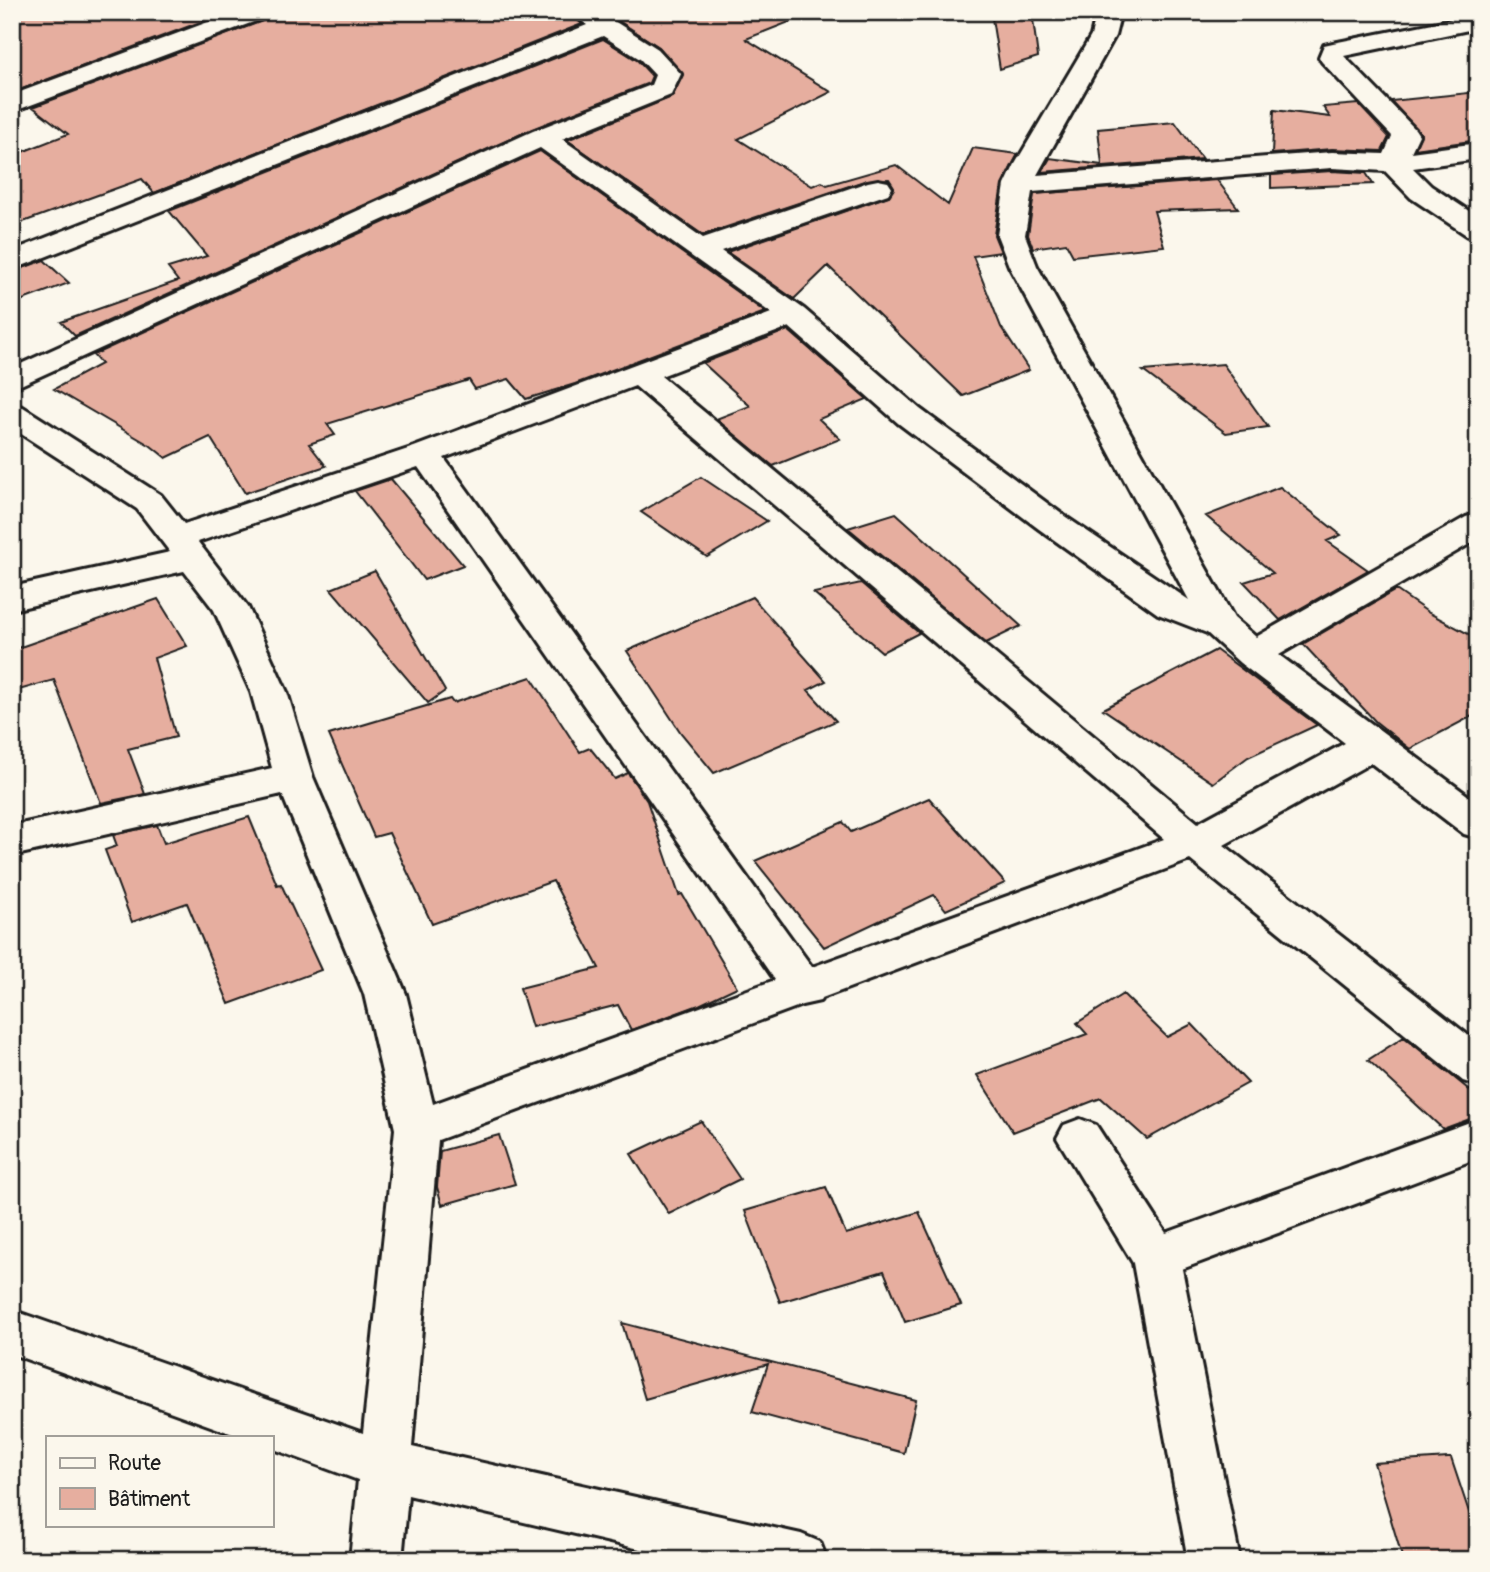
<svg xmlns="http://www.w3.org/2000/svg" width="1490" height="1572" viewBox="0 0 1490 1572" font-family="Pangolin,sans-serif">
  <rect width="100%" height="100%" fill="#fbf7ec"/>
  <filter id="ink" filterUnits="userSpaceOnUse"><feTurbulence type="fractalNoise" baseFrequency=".0143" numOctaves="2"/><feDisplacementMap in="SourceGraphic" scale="14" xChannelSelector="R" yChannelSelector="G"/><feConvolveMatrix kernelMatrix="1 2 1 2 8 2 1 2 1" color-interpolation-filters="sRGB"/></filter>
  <g filter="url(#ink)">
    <path fill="#e6ae9f" stroke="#1c1c1c" stroke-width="2" d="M12,12h215l-213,80z
      M272,12h296l14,12 -428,169 -12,-14 -130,47v-70l56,-22 -35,-27 235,-88z
      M605,12h201l1,3 -61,24 85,53 -93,47 74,47 10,-4 5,3 69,-20 52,40 25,-57 45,6 -16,31 -8,50 7,17 -28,4 28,71 28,43 -66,26 -135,-130 -34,33 -67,-47 162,-56 5,-9 -5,-8 -22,1 -164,55 -136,-95 105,-43 11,-22 -24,-28z
      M991,12h41l6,45 -38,12z
      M603,39l35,22 14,15 -3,7 -117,46 -457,207 -14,-14 117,-41 -10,-13 39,-12 -38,-45z
      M1478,92v48l-63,9 6,-15 -30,-33z
      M1358,104l31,33 -7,14 -50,-2 -60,5 2,-44 56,7 -7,-10z
      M1175,122l27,37 -160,13 8,-14 52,7 -4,-36z
      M540,151l225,161 -190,72 -49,15 -17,-20 -34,10 -6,-9 -142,44 8,11 -26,9 17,22 -81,27 -35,-56 -44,21 -15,-12 -97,-57 47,-25 -8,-9z
      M1332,171l34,2 7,11 -102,4v-13z
      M1217,180l21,28 -84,3 10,35 -91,10 -7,-13 -33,5 -5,-13 6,-41z
      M44,260l25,23 -57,21v-32z
      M788,330l79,69 -48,20 21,20 -67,27 -57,-47 34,-13 -47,-43z
      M1223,364l45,63 -42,6 -83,-62z
      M701,477l66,44 -60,36 -66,-45z
      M391,479l72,86 -39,15 -69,-89z
      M1280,487l61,48 -14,6 41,29 -88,50 -36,-38 29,-9 -67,-57z
      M896,513l125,113 -35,17 -138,-115z
      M375,571l70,120 -17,12 -97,-114z
      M861,583l58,50 -37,19 -68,-59z
      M1396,590l33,23 49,26v74l-68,36 -34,-27 -73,-78z
      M752,597l74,84 -18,9 28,31 -122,52 -33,-40 -54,-82z
      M158,599l29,47 -33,12 22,79 -48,12 17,45 -44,9 -47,-123 -42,12v-42z
      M1216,650l101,75 -69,32 -35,26 -110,-74z
      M531,677l49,75 10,-4 25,31 13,-6 19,28 32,94 3,-1 55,93 -38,18 -68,25 -13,-25 -86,22 -12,-39 79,-20 -46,-87 -121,43 -43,-91 -15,4 -45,-102 121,-36 3,4z
      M929,798l76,85 -59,27 -12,-15 -110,52 -69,-86 88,-39 8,10z
      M249,817l28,68 4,-1 40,86 -92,34 -42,-101 -55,19 -27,-72 12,-4 -4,-11 44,-10 7,18z
      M1123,994l44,43 25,-13 56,59 -101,56 -46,-41 -88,34 -36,-57 110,-41 -10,-11z
      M1404,1037l74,60v19l-35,13 -75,-69z
      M701,1121l39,58 -71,35 -38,-60z
      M499,1135l16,49 -73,21 -5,-18 3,-36z
      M826,1187l20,47 73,-22 42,93 -56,17 -21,-51 -104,31 -35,-91z
      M622,1323l294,77 -12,53 -152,-41 16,-48 -123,35z
      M1448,1458h3l27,81v21h-75l-29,-97z"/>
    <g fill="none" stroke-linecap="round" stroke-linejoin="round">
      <g stroke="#1c1c1c" stroke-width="6">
        <path id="street" d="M235,12h35l-3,5 -255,95v-17z
          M571,12h29l58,37 23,25 -10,21 -109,44 141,99 165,-56 10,-2 10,2 4,6 -4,6 -167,57 83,58 116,100 143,106 126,85 -180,-334 -12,-31 8,-50 10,-21 76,-128 6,-24h24l-6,24 -78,139 295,-23 52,2 8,-18 -70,-74 -3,-5 5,-12 9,-2 145,-29v14l-134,28 71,73 4,6 -8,17 67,-9v16l-65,9 18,18 47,31v21l-10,-2 -57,-38 -26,-27 -53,-3 -300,24 -7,43 12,31 197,352 22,19 210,-120 12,-3v25l-199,116 199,148v35l-14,-4 -93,-71 -147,82 254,198v43l-15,-5 -273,-221 -368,138 -2,3 -18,4 -364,135 -26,307 389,87 19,8 7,18h-140l-279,-65 -6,65h-52l8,-80 -87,-32v-11h-30l-229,-83v-44l351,123 32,-304 -31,-135 -82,-200 -270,62v-30l260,-58 -21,-76 -37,-82 -30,-39 -172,39v-23l158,-35 -33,-43 -125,-81v-23l11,2 138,88 23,29 230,-77 357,-134 -231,-165 -528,241v-21l521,-237 118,-46 4,-10 -15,-16 -37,-23 -591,234v-19l575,-226zM789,327l109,96 141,106 119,85 49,19 33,30 105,80 -147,80 -537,-447zM635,386l529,453 -352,128 -368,-509zM418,467l357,513 -342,124 -27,-110 -93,-217 -26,-85 -39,-85 -50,-65z
          M1080,1119l16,6 70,108 312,-114v39l-296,111 58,291h-52l-55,-297 -76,-125 7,-13z"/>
      </g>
      <use href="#street" fill="#fbf7ec" fill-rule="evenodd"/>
    </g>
  </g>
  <rect width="1490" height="1572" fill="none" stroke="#fbf7ec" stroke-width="42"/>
  <rect x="21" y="21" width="1448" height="1530" fill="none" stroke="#1c1c1c" stroke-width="2.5" filter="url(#ink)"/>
  <rect x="46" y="1436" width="228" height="91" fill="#fbf7ec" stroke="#a29f99" stroke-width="2"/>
  <rect x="60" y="1458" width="35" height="10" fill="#fbf7ec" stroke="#a29f99" stroke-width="2"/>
  <text x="108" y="1470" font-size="21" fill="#1c1c1c">Route</text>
  <rect x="60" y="1488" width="35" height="21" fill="#e6ae9f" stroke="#a29f99" stroke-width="2"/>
  <text x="108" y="1506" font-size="21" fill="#1c1c1c">Bâtiment</text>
</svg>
